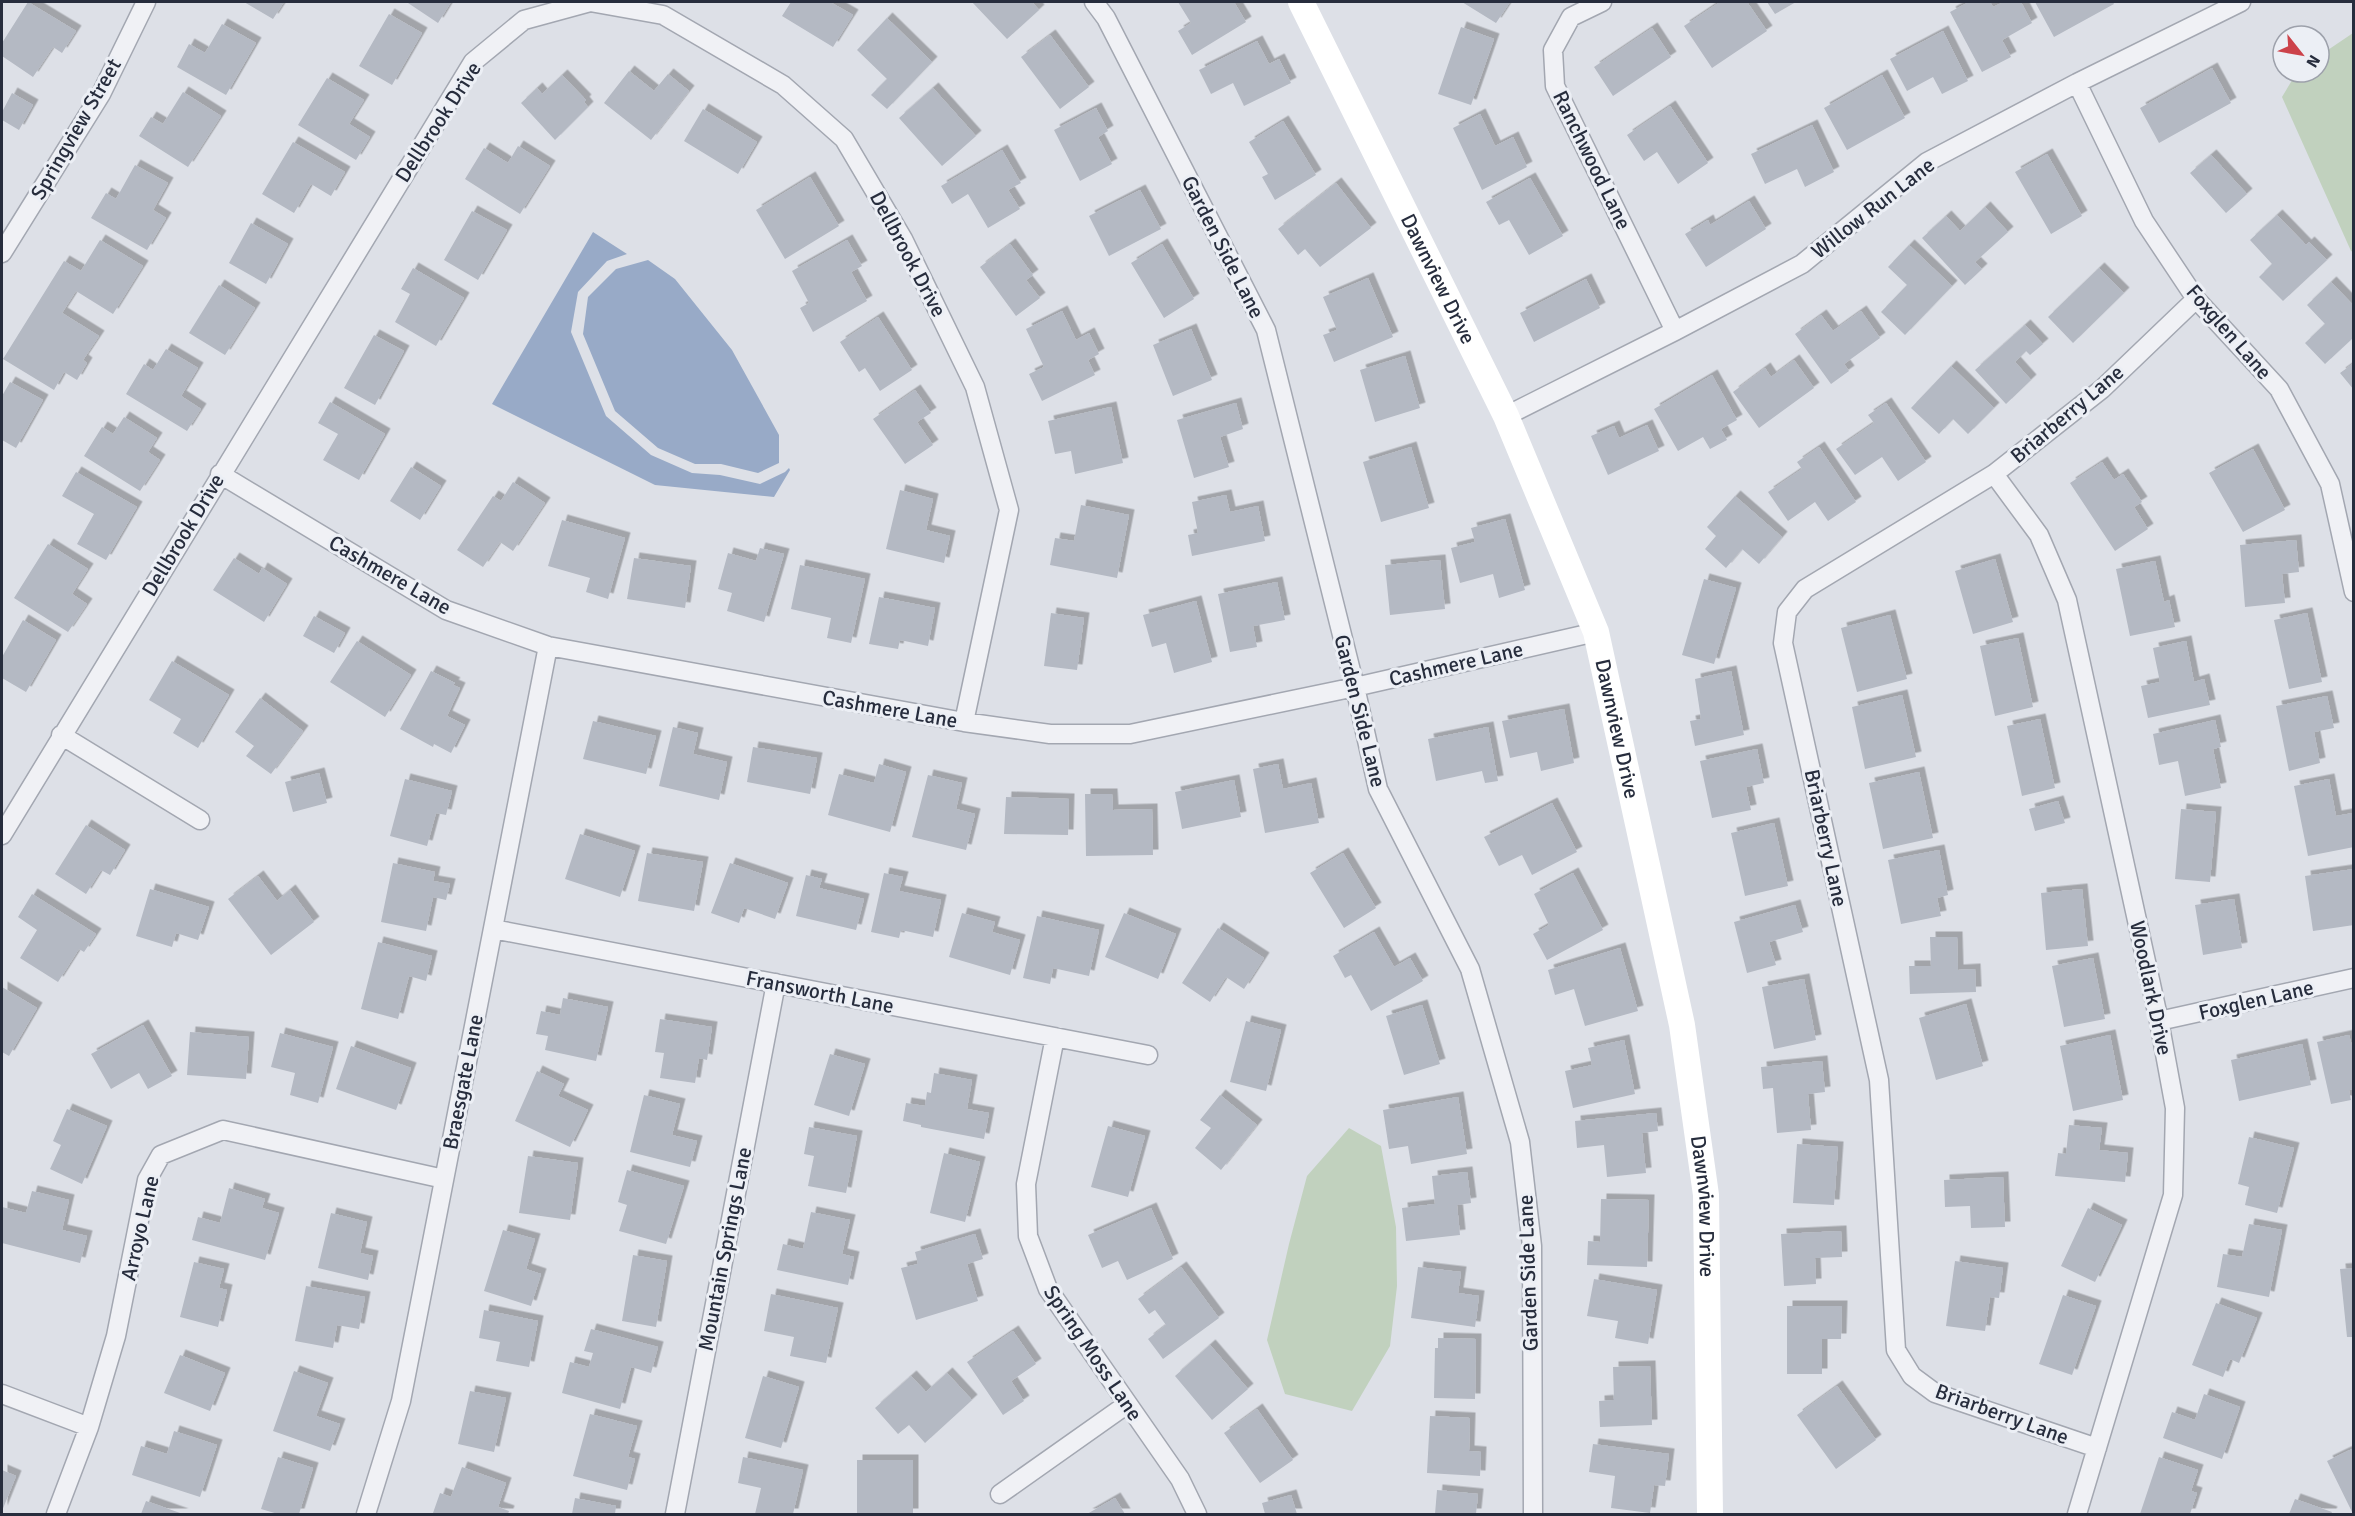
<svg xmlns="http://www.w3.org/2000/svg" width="2355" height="1516" viewBox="0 0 2355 1516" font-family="Signika,sans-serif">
  <defs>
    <filter id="shadow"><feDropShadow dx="5.5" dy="-5.5" stdDeviation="0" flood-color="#0004"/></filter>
  </defs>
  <rect width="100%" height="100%" fill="#dde0e7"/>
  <path fill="#c1d1be" d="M2353,33v219l-2,-1 -69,-154 15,-25h22v-16z
    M1349,1128l32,18 15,81 1,59 -7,60 -38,65 -67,-17 -18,-54 22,-96 18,-68z"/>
  <path fill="#98aac7" d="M593,232l34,22 -20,7 -29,31 -7,40 35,84 45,39 41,18 28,2 40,9 25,-12 4,-4 1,2 -16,27 -119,-12 -163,-81z
    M648,260l27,19 57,71 47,85v28l-21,10 -37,-9h-26l-37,-16 -43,-37 -32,-77 5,-37 28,-28z"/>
  <path fill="#b4b9c3" filter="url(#shadow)" d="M28,2l48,29 -14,22 -9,-6 -20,30 -31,-21v-13z
    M244,2h40l-11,17z
    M409,2h42l-13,21 -30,-20z
    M791,2h39l23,13 -20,32 -51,-31z
    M972,2h60l7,8 -32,29z
    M1178,2h56l12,20 -54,33 -14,-24 13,-8z
    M1462,2h48l-14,21z
    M1720,2h27l20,29 -55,37 -28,-42z
    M1767,2h29l-21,12z
    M1969,2h21l3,5 11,-5h17l11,21 -30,17 9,17 -29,15 -32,-60z
    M2035,2h78l1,2 -60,33z
    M389,14l33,19 -30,52 -33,-19z
    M887,18l45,44 -45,47 -16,-14 16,-16 -30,-29z
    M222,24l34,19 -30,52 -49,-28 12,-23 16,9z
    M1461,27l33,12 -23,66 -33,-11z
    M1652,28l19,29 -58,39 -19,-29z
    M1943,31l25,50 -26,13 -9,-17 -26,14 -17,-32z
    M1050,35l39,52 -29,22 -39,-52z
    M1257,41l12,23 10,-5 12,24 -47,23 -11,-23 -22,11 -12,-24z
    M2212,68l19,35 -72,40 -19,-35z
    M629,71l25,20 14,-17 21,17 -38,49 -47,-37z
    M562,75l24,25 -2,2 4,5 -33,33 -34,-37 16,-15 5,6z
    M1882,75l23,43 -58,32 -23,-42z
    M327,78l37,22 -15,24 21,13 -14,23 -58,-35z
    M933,88l43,48 -34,30 -43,-48z
    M183,92l38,24 -33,51 -49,-31 12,-19 12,7z
    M12,93l21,12 -14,25 -17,-10v-8z
    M1670,106l38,57 -30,21 -21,-32 -13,9 -17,-26z
    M1096,108l12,23 -10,6 14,27 -32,17 -26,-51z
    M703,109l54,33 -19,32 -54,-33z
    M1480,114l15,32 18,-9 14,30 -45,23 -29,-62z
    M1283,121l33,54 -41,25 -13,-23 6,-3 -19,-32z
    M1812,125l22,47 -29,15 -8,-18 -32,15 -14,-30z
    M293,142l52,30 -14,24 -20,-12 -17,29 -32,-19z
    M518,146l32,20 -30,48 -55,-35 19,-31 24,15z
    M1002,150l19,33 -13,7 12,19 -32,19 -20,-34 -16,10 -11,-18z
    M2047,154l35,62 -31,18 -36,-62z
    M2211,155l36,39 -21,19 -36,-40z
    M135,165l33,18 -15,27 13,8 -19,32 -56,-32 15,-25 10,6z
    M810,177l29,49 -54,33 -29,-49z
    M1530,178l33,58 -34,19 -20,-35 -10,5 -13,-23z
    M1336,183l35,45 -51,39 -15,-18 -7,6 -20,-26z
    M1140,190l21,39 -52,27 -20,-40z
    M1749,201l17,28 -60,38 -21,-33 23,-14 2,5z
    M1985,207l23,25 -33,30 7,7 -17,16 -43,-47 24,-22 14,15z
    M472,211l35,19 -29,50 -34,-20z
    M2277,215l29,30 3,-3 18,18 -44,41 -24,-24 13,-13 -22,-24z
    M251,223l37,21 -22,40 -37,-21z
    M100,240l43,26 -30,48 -37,-23 -14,22 37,23 -16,24 4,3 -10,17 -13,-8 -10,18 -51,-31 61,-98 17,10z
    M847,240l15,26 -11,6 16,29 -54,31 -13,-24 9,-5 -17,-32z
    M1010,244l23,31 -7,5 14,18 -24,18 -36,-49z
    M1162,244l32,55 -30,19 -33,-55z
    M1909,245l43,41 -47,49 -24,-23 26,-27 -19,-18z
    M413,268l51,30 -28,48 -41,-24 15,-28 -9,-5z
    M2099,268l25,25 -51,50 -25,-26z
    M1368,278l25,59 -59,25 -11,-27 14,-5 -14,-33z
    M1586,279l14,29 -66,34 -14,-29z
    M2331,282l23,24v31l-29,27 -20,-21 20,-19 -18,-19z
    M219,285l36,23 -30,47 -36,-22z
    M1062,311l14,29 13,-7 10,21 -11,6 7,15 -53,26 -13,-27 15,-7 -18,-38z
    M1861,311l19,27 -36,26 5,7 -18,13 -36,-50 26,-19 12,16z
    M878,317l34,53 -32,21 -15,-23 -6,4 -19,-30z
    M2025,325l18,19 -13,11 -4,-4 -11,11 16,18 -25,24 -31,-34z
    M1191,329l21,51 -39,16 -20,-51z
    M374,335l30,16 -29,54 -31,-17z
    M166,349l32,19 -17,28 20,13 -14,22 -61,-37 18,-30 9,6z
    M1405,356l15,52 -45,14 -15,-52z
    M1794,360l20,28 -55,40 -26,-36 32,-24 6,9z
    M2354,363v27l-14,-17z
    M1951,366l43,42 -26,26 -15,-15 -14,15 -28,-26z
    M1712,375l25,45 -16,9 6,11 -17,9 -7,-12 -25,14 -24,-42z
    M10,382l33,18 -27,48 -14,-8v-44z
    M915,390l16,23 -14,9 16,23 -28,19 -32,-45z
    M330,402l55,32 -26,46 -36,-20 15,-26 -20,-11z
    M1236,403l7,26 -23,8 9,30 -35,11 -17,-58z
    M1886,403l40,59 -28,19 -16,-24 -27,18 -19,-26 38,-26 -6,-8z
    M1111,407l12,56 -48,11 -4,-23 -16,3 -7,-33z
    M124,417l33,21 -9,14 12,8 -20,31 -56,-35 18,-29 11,7z
    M1647,425l12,26 -51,24 -17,-39 23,-10 5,12z
    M1411,447l18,61 -48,14 -18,-60z
    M1819,447l37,55 -28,19 -13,-19 -27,19 -20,-29 34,-23 -5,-7z
    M2253,449l32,61 -42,22 -34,-59z
    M2102,462l12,18 9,-6 19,28 -8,5 14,22 -33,22 -45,-68z
    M411,467l30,19 -21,34 -30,-19z
    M76,472l61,35 -31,53 -29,-16 17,-30 -32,-18z
    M513,482l32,21 -32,48 -13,-9 -17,25 -26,-17 36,-54 8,5z
    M900,490l33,9 -7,31 24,6 -6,27 -58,-14z
    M1226,495l4,17 28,-6 7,35 -73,15 -4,-21 10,-2 -6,-31z
    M1735,496l47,41 -23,27 -17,-15 -16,19 -21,-19 11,-13 -9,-9z
    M1081,505l48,10 -12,63 -67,-13 5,-27 19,3z
    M1505,519l20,71 -26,8 -6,-24 -33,9 -9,-35 24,-6 -4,-14z
    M562,520l63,18 -17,61 -22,-7 4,-14 -42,-12z
    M2296,540l3,32 -17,2 3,29 -40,4 -5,-62z
    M48,544l40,25 -16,25 15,10 -19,28 -54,-34z
    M760,548l24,6 -20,68 -37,-11 5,-18 -14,-4 10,-36 28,8z
    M234,558l25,16 3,-6 25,16 -23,38 -51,-32z
    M634,558l57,8 -6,42 -58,-9z
    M1995,559l18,63 -40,12 -18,-63z
    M1440,560l5,49 -55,6 -5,-50z
    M2155,561l9,41 5,-2 6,27 -45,9 -14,-67z
    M800,565l65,14 -14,64 -24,-5 4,-20 -40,-9z
    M1704,579l32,9 -22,76 -32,-9z
    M1277,582l8,38 -32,6 4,21 -27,5 -12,-58z
    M879,597l56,11 -7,38 -28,-6 -2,9 -29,-5z
    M1196,601l16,61 -38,11 -8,-30 -14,4 -9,-32z
    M1051,613l33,5 -7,52 -33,-4z
    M2307,613l15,69 -33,7 -15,-69z
    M1890,615l17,64 -50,13 -16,-64z
    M314,616l31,17 -11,20 -31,-17z
    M23,620l33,20 -30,52 -24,-14v-21z
    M2018,638l15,69 -38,9 -15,-70z
    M357,641l54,34 -26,42 -55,-35z
    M2186,641l8,41 10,-3 6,26 -62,13 -7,-32 19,-4 -7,-34z
    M172,661l57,34 -31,53 -25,-15 8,-14 -32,-19z
    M431,671l24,12 -2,2 7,3 -13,28 18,9 -14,28 -17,-9 -1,3 -33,-18z
    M1731,671l13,64 -49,11 -5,-25 11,-2 -6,-40z
    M1902,695l14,62 -51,12 -13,-62z
    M2327,696l7,32 -20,4 6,31 -31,8 -13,-65z
    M260,698l43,33 -32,43 -25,-18 8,-10 -19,-14z
    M1564,709l10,54 -33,8 -4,-19 -27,6 -8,-37z
    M2040,719l15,69 -33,8 -15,-70z
    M2215,720l6,27 -8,2 8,39 -36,8 -7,-35 -19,4 -6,-31z
    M593,721l63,15 -10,38 -63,-15z
    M673,727l25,6 -5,21 34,8 -8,38 -60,-14z
    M1488,727l10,54 -13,2 -3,-12 -46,10 -8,-42z
    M753,747l64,11 -7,36 -63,-12z
    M1757,749l7,34 -18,4 5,23 -39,8 -12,-57z
    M879,764l27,8 -16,60 -62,-17 11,-41 35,9z
    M1278,764l5,25 28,-6 8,40 -54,10 -12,-64z
    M1919,772l14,66 -50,11 -14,-66z
    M319,773l8,30 -34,9 -8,-30z
    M928,775l34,8 -6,26 19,5 -9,36 -54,-13z
    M405,779l47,12 -6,24 -10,-2 -9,33 -37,-10z
    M2329,779l7,37 17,-3 1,34 -46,9 -14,-70z
    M1234,780l7,37 -59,12 -7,-37z
    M1085,794h27l1,16 39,-1 1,46 -67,1z
    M1006,797l63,2 -1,36 -64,-1z
    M2058,801l7,22 -30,8 -6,-22z
    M1552,803l25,49 -45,23 -10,-20 -23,11 -15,-29z
    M2181,809l35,3 -6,70 -35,-3z
    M1774,823l14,63 -43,10 -14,-63z
    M86,825l39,25 -15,25 -9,-5 -15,24 -31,-20z
    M580,834l55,17 -15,46 -55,-18z
    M1939,850l9,45 -11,3 4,18 -40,8 -13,-64z
    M647,853l56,9 -9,49 -56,-10z
    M1343,853l33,55 -32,20 -34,-55z
    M393,863l42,9 -2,9 17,3 -4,16 -13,-3 -7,34 -45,-9z
    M730,863l58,20 -13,36 -31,-11 -5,15 -28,-10z
    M2354,869v56l-41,6 -8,-55z
    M884,873l19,4 -4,14 42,9 -8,37 -32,-7 -2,8 -28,-6z
    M1573,873l30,57 -56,30 -14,-26 16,-9 -15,-31z
    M806,875l16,4 -3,9 45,11 -8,31 -60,-14z
    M258,876l19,25 13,-11 24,32 -43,33 -43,-56z
    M150,889l59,18 -11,33 -22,-7 -4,14 -36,-11z
    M2082,889l6,57 -42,4 -5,-57z
    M32,894l64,40 -12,18 -5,-3 -21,33 -38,-24 17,-28 -19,-13z
    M2234,899l8,49 -39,7 -8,-50z
    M1795,905l8,27 -34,10 7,23 -29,8 -13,-51z
    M962,913l33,9 -3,10 28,8 -10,35 -61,-18z
    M1124,913l52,21 -18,45 -53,-22z
    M1037,916l62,14 -10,46 -36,-8 -3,16 -27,-6z
    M1218,928l46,30 -20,31 -18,-12 -16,25 -28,-19z
    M1374,932l20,35 16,-9 13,23 -52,30 -20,-36 -6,3 -12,-22z
    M1930,937h27l1,33 17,-1 1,23 -66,2 -1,-28h22z
    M378,942l54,14 -6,25 -17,-5 -11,43 -37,-10z
    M1620,948l18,63 -53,15 -11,-37 -19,6 -7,-25z
    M2093,958l12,61 -41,8 -12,-61z
    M1804,979l12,61 -42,9 -12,-62z
    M2,987l35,21 -28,48 -7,-4z
    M563,998l45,9 -12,54 -51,-11 3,-14 -12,-2 5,-23 19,4z
    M1966,1004l17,62 -47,14 -17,-62z
    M1422,1005l18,59 -36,11 -18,-59z
    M660,1019l52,8 -5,33 -8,-2 -4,25 -35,-5 4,-25 -9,-1z
    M1246,1021l35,9 -15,61 -36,-9z
    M143,1025l29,51 -24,13 -9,-16 -28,16 -20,-35z
    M190,1032l59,5 -3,42 -59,-4z
    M280,1033l53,14 -15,56 -28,-8 5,-22 -24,-6z
    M2110,1035l13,65 -50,11 -13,-65z
    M2349,1035l5,18v36l-5,1 2,10 -20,4 -14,-62z
    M1624,1040l11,54 -62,14 -8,-37 27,-6 -4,-17z
    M2302,1044l9,41 -72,16 -8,-41z
    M351,1046l60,22 -15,42 -60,-21z
    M830,1054l35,10 -16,52 -35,-11z
    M1822,1061l3,31 -17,2 3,36 -34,3 -4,-45 -10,1 -2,-22z
    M537,1071l27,13 -6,12 30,14 -18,37 -55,-26z
    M934,1073l38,7 -5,29 22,4 -5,26 -63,-12v-2l-18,-4 3,-18 19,3 2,-14 4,1z
    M644,1095l36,9 -8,31 25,6 -7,26 -60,-15z
    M1220,1095l37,30 -36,45 -26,-22 16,-20 -11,-8z
    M1458,1097l9,57 -56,10 -3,-18 -19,3 -6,-39z
    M67,1109l40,17 -25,58 -32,-15 11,-24 -8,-4z
    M1656,1113l2,18 -16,2 4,40 -39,4 -3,-32 -27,3 -2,-27z
    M2069,1125l33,3 -3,22 29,3 -3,29 -70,-6 3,-23 8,1z
    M1108,1126l37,10 -17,61 -37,-10z
    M809,1127l48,9 -11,57 -38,-7 6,-30 -10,-2z
    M2249,1137l45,11 -17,65 -32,-8 4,-18 -11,-3z
    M1797,1144l41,3 -4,58 -41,-2z
    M944,1153l36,9 -15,60 -35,-9z
    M528,1156l50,7 -8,57 -51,-7z
    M627,1170l57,16 -18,58 -47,-13 8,-26 -9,-3z
    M1467,1172l4,31 -14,2 3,30 -54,6 -4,-33 33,-4 -3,-28z
    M2003,1177l2,50 -34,1 -1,-22 -25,1 -1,-27z
    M229,1188l36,11 -3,9 17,5 -14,47 -73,-20 6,-23 22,6z
    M32,1191l37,9 -7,30 25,6 -7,27 -78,-20v-36l24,6z
    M1601,1199l48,1 -2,67 -60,-2 1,-24 12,1z
    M1151,1208l22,51 -46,21 -9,-19 -16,7 -14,-33z
    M2088,1208l34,17 -27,57 -34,-16z
    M811,1212l39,8 -8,34 12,3 -6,28 -71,-15 6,-26 20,5z
    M331,1213l36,9 -7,31 13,3 -5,24 -50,-12z
    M2249,1224l33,6 -13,67 -52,-10 6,-33 19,3z
    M503,1230l32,9 -9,30 15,5 -10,32 -47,-15z
    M1841,1231l1,26 -27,1 1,26 -32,2 -3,-52z
    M975,1234l8,25 -16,5 11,37 -62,19 -15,-52 17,-4 -3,-12z
    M633,1255l34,6 -11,66 -34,-6z
    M1955,1261l48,7 -4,30 -9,-1 -5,34 -39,-5z
    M194,1262l30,7 -5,19 8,2 -9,37 -38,-10z
    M1181,1267l38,51 -56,41 -15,-20 18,-14 -11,-15 -6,4 -11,-15z
    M1418,1267l43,5 -3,21 21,3 -4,31 -64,-9z
    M2354,1268v69h-7l-7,-68z
    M1594,1279l63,11 -9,54 -33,-6 3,-17 -31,-5z
    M306,1286l59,11 -6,32 -22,-4 -4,23 -38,-7z
    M771,1294l67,14 -12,55 -36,-7 4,-19 -30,-6z
    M2063,1295l33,11 -24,69 -33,-11z
    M2216,1303l41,15 -18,45 -9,-4 -7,18 -31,-12z
    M1787,1306h55l-1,33h-19v35h-35z
    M484,1310l54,11 -9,46 -33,-6 4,-19 -21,-4z
    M591,1329l67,18 -7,26 -20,-6 -11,42 -58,-16 8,-31 19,5 4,-14 -9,-2z
    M1013,1331l23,33 -25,17 13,20 -21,14 -36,-53z
    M1438,1338l38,1 -1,60 -41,-1 1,-50h3z
    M1210,1345l38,44 -36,31 -37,-44z
    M180,1355l45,18 -15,38 -46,-18z
    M1650,1366l2,59 -52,2 -1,-26 15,-1 -1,-33z
    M294,1371l34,12 -12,33 24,8 -10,27 -57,-20z
    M947,1373l25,27 -47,43 -16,-18 -11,9 -23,-26 36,-32 15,16z
    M763,1376l36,11 -18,61 -36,-10z
    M1837,1386l39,54 -40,29 -39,-54z
    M470,1391l36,7 -12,54 -36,-8z
    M2204,1394l36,13 -18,52 -59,-21 9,-26 23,8z
    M1257,1409l36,51 -33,23 -36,-50z
    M590,1414l47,12 -9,31 7,2 -8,31 -54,-14z
    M1430,1416l40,2 -1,33 12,1 -1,24 -53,-3z
    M174,1431l43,14 -17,52 -68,-22 9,-29 26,8z
    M1593,1444l76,10 -4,32 -11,-1 -4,28 -39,-5 4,-32 -26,-4z
    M2354,1448v66h-1l-26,-53z
    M278,1457l35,11 -14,46h-21l-17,-5z
    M743,1457l60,13 -10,44h-38l6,-26 -23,-5z
    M2159,1457l39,13 -7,21 6,2 -7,21h-50z
    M857,1460h56v54h-56z
    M462,1467l44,16 -8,24 11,4 -1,3 -75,-1 7,-20 11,4z
    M2,1470l14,6 -14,35z
    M1437,1490l41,4 -2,20h-41z
    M1291,1495l6,19h-32l-3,-11z
    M575,1498l41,8 -1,8h-43z
    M1115,1498l10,16h-38z
    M2295,1499l37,13 -1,2h-42z
    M146,1501l37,13h-42z"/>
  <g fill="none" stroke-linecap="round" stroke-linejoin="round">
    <g stroke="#a3a7b1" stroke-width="21">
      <path id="street" d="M1094,2l12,16 160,312 89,357 23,102 92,180 50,173 12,104 1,268
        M1602,2l-31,15 -18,33 2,36 120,245
        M2077,83l67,138 52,78 83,90 51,95 24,108
        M2,253l99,-159 45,-92
        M1506,416l169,-85 127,-67 125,-102 150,-79 164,-81
        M220,474l226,136 102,36 416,76 86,12h80l225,-47 241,-55
        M1994,474l45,61 28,65 92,421 16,87 -2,87 -96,319
        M61,735l139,85
        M2,835l471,-773 51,-42 66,-18 73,13 120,70 61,54 59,100 72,148 34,123 -45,212
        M493,929l655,126
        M2159,1021l195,-43
        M1055,1037l-29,147 2,52 20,53 132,190 17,35
        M2,1394l87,33
        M2097,1448l-162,-55 -23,-17 -16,-26 -17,-270 -96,-437 4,-31 18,-23 189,-115 108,-85 94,-90
        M1000,1494l126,-89
        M56,1514l33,-87 27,-91 31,-156 14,-25 62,-25 221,49
        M366,1514l35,-113 147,-755
        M675,1514l101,-531"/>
    </g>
    <use href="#street" stroke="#f0f1f5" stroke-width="18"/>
    <path stroke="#fff" stroke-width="26" id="s1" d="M1301,2l205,414 90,216 86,393 24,170 4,319"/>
  </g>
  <g text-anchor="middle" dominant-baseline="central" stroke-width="6" stroke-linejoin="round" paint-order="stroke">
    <g font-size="21" fill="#272d3d" stroke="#eceff5">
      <text transform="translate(438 122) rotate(-57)">Dellbrook Drive</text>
      <text transform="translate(76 129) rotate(-60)">Springview Street</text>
      <text transform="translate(1592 160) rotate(64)">Ranchwood Lane</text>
      <text transform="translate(1873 208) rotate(-38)">Willow Run Lane</text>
      <text transform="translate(1223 247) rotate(63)">Garden Side Lane</text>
      <text transform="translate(908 254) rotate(62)">Dellbrook Drive</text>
      <text stroke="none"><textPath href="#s1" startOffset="309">Dawnview Drive</textPath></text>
      <text transform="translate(2229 332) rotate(49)">Foxglen Lane</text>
      <text transform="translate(2067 414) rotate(-40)">Briarberry Lane</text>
      <text transform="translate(183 535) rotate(-59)">Dellbrook Drive</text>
      <text transform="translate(390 575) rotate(30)">Cashmere Lane</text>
      <text transform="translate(1456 664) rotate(-13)">Cashmere Lane</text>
      <text transform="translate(890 709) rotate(10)">Cashmere Lane</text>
      <text transform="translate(1360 711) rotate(76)">Garden Side Lane</text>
      <text stroke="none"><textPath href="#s1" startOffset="795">Dawnview Drive</textPath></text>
      <text transform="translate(1826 838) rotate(78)">Briarberry Lane</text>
      <text transform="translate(2151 988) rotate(78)">Woodlark Drive</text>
      <text transform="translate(820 992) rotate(11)">Fransworth Lane</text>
      <text transform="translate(2256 1000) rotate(-13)">Foxglen Lane</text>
      <text transform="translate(463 1082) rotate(-79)">Braesgate Lane</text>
      <text stroke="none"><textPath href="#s1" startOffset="1281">Dawnview Drive</textPath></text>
      <text transform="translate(140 1228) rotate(-77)">Arroyo Lane</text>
      <text transform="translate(725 1249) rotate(-79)">Mountain Springs Lane</text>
      <text transform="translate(1528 1273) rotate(-92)">Garden Side Lane</text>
      <text transform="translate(1093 1353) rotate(56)">Spring Moss Lane</text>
      <text transform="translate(2002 1414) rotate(20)">Briarberry Lane</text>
    </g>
  </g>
  <rect width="2355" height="1516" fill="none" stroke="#272d3d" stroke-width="6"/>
  <g transform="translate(2301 54) rotate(121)"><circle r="28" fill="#eceff5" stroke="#9da1ab" stroke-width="1.5"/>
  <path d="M0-4.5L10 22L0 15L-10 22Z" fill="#cc424a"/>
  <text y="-9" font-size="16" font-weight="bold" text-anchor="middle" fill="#272d3d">N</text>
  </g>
</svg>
